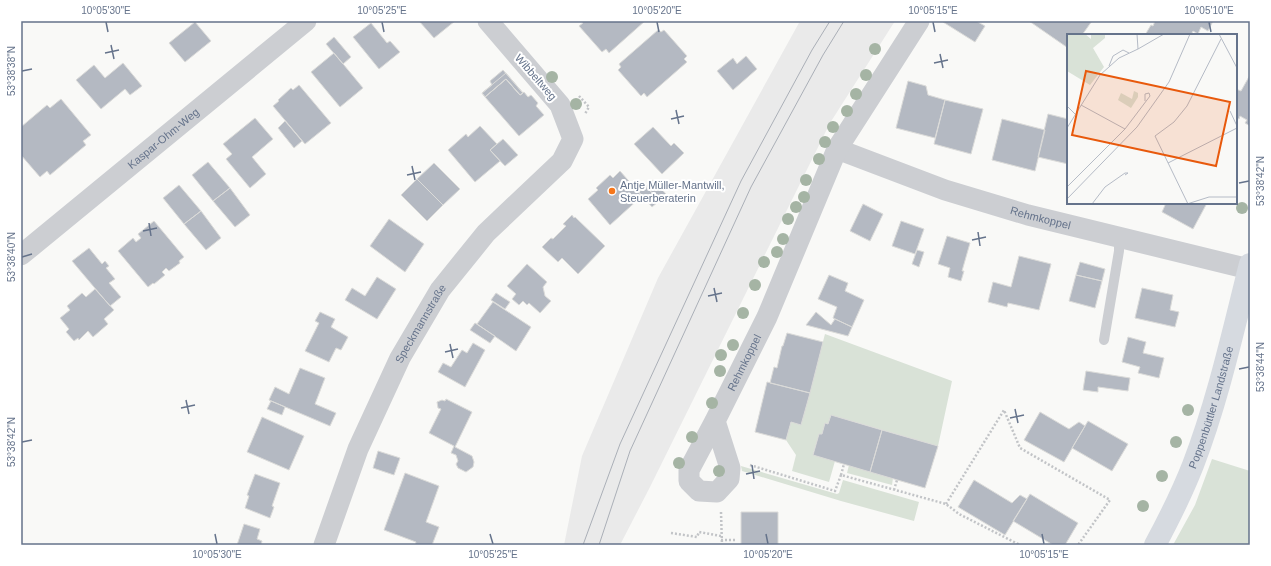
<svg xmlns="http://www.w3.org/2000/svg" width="1271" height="566" viewBox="0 0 1271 566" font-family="Helvetica,sans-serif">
  <rect width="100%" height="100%" fill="#f9f9f7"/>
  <path fill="#eaeaea" d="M800,21h95l-65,102 -180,364 -30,58h-56l18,-89 76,-178z"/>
  <path fill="#d9e2d7" d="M825,334l127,47 -14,65 -107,-31 -3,9 -3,-1 -3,11h-3l-6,20 22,7 -6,21 -37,-11 4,-16 -10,-15 5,-18 10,2z
    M1212,459l38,12v74h-77l22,-40z
    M849,465l44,13 -1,7 -45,-12z
    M741,466l96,28 2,-1 4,-13 76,22 -5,19 -73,-20 -99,-30z"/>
  <path fill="#b4b9c2" stroke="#dbdbd9" d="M419,21h36l-21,17z
    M581,21h64l-36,32 -3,-4 -4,3 -23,-26 4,-3z
    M943,21h33l9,5 -10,16 -32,-20z
    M1029,21h63l-10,14h-14v13z
    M1155,21h58l-5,10 -7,-4 -3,7 -5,-3 -2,4h-46l6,-10 2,1z
    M195,22l16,19 -26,21 -16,-19z
    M371,23l16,20 3,-2 10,11 -21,17 -26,-32z
    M658,30l3,2 3,-2 23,26 -3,3 3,3 -40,35 -3,-4 -3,3 -23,-26 3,-3 -2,-3z
    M334,37l17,20 -8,7 -17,-20z
    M334,53l29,35 -23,19 -29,-35z
    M746,56l11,13 -24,21 -16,-19 16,-13 4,6z
    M123,63l19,23 -12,9 -5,-6 -24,20 -25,-29 18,-15 11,13z
    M503,70l20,23 -3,2 -14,-16 -21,18 -3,-4 10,-8 -2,-4z
    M506,73l17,20 -3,2 -14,-16 -21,18 -3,-4z
    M1250,75v51l-5,-3 2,-3 -7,-4 -1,3 -3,-1v-29l5,2z
    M506,79l14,16 4,-3 4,5 3,-2 7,8 -2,3 8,9 -25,21 -34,-39z
    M908,81l18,5 2,9 17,5 -10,38 -39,-10z
    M299,85l32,38 -26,21 -32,-38 6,-5 -1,-1 13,-12 2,2z
    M61,99l30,36 -8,6 3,4 -36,30 -3,-4 -7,6 -19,-22v-28l26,-22 3,3z
    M945,100l38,9 -12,45 -37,-10z
    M1048,114l20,5v45l-30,-7z
    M255,118l18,21 -21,18 14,17 -16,14 -24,-29 6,-5 -9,-10z
    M1002,119l43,11 -10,41 -43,-11z
    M285,121l17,20 -8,7 -16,-20z
    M480,126l17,18 -7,6 10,11 -25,21 -27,-32 18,-16 2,3z
    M653,127l18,19 3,-3 10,10 -22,21 -28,-30z
    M503,139l15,16 -13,11 -15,-16z
    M208,162l22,26 -17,13 -21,-26z
    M434,163l26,26 -17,16 -26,-26z
    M620,171l22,25 -32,29 -22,-26 10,-9 -2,-2 14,-13 3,3z
    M417,179l26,26 -16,16 -26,-26z
    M653,180l13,14 -7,7 -13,-15z
    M179,185l22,26 -17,13 -21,-26z
    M646,186l13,15 -7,6 -13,-15z
    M230,188l20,27 -15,12 -22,-26z
    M1166,203h41l-14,26 -31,-17z
    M863,204l20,10 -13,27 -20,-10z
    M201,211l20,27 -15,12 -22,-26z
    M572,215l2,3 1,-1 30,29 -27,28 -16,-16 -4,4 -16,-15 9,-9 2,1 13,-13 -3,-2z
    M389,219l35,25 -19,28 -35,-26z
    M154,221l30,36 -5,4 1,2 -11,8 -3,-3 -4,4 3,3 -11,9 -1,-1 -5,4 -30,-36 15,-13 3,4 5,-4 -3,-4z
    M901,221l23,8 -9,25 -23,-8z
    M947,236l23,7 -8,28h2l-3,10 -13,-4 2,-9 -12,-4z
    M89,248l13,16 3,-3 4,5 -3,2 9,11 -6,4 12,14 -11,9 -38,-45z
    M917,250l7,2 -5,15 -7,-3z
    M1019,256l32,8 -12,46 -31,-7 -1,4 -19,-5 5,-20 18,5z
    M1080,262l25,7 -3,12 -26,-6z
    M527,264l20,18 -4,5 2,9 6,5 -11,12 -11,-10 -2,2 -4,-4 -4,4 -7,-6 4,-5 -9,-8z
    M829,275l19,8 -3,8 19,9 -12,27 -19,-9 4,-11 -19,-8z
    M1076,275l26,6 -7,27 -26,-7z
    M377,277l19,12 -19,30 -32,-19 7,-12 13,8z
    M1142,288l31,7 -3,15 9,2 -4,15 -40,-9z
    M95,289l19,21 -10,9 4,5 -15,13 -5,-6 -9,9 -1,-2 -4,3 -8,-9 3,-3 -9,-11 10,-8 -3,-4 15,-13 4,4z
    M496,293l14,9 -5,7 -14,-9z
    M493,302l38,25 -15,24 -39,-27z
    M320,312l15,7 -4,8 17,10 -7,13 -5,-2 -7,14 -24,-11 14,-28 -4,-2z
    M816,312l15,13 4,-6 17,8 -4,9 -42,-11z
    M475,323l20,13 -5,7 -20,-13z
    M787,333l36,9 -13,51 -40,-10 4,-16 3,1 5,-22h1z
    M1128,337l18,5 -3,11 21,5 -5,20 -21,-5 2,-6 -18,-5z
    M473,343l12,7 -20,37 -27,-15 5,-9 8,4 11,-17 5,3z
    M300,368l25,10 -10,26 21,9 -6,13 -61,-26 6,-13 14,7z
    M1086,371l44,7 -2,13 -30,-4v5l-15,-2z
    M767,382l43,11 -9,32 -10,-3 -5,18 -31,-8z
    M446,399l26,13 -17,35 17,9 2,6 -1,5 -7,5 -8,-4 -2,-4 2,-3 -2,-6 -5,-2 3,-7 -25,-13 12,-24 -3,-1 -1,-6 5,-2 3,1z
    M271,401l14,6 -3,8 -15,-6z
    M1040,412l29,17 10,-7 6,4 -21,36 -40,-22z
    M831,415l51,15 -12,42 -57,-17 6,-21h3l3,-11 3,1z
    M262,417l42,19 -15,34 -42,-18z
    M1088,421l40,23 -16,27 -40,-23z
    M882,430l56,16 -13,42 -55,-16z
    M378,451l22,7 -6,17 -21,-7z
    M405,473l34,13 -13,36 13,5 -7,18h-17l1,-3 -32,-12z
    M255,474l25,9 -8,23 2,1 -4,11 -25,-10 4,-12 -2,-1z
    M974,480l38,23 8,-8 7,4 -22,36 -47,-28z
    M1030,494l48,29 -13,22h-12l-40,-24z
    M741,512h37v33h-37z
    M244,524l16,5 -3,10 5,2 -1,4h-24z"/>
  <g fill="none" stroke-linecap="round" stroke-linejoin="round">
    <path stroke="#c2c4c7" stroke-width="2.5" stroke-dasharray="2 2" stroke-linecap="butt" d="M579,96l10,11 -4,7
      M750,465l85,26 6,-16 105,29 13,10 61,31
      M841,475l3,-11
      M894,490l3,-10
      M946,504l58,-94 16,38 90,52 -32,45
      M721,512l1,33
      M671,533l26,4 2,-5 22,4
      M721,540h15"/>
    <path stroke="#ccced2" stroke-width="10" d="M1104,340l15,-89v-13"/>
    <g stroke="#ccced2" stroke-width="21">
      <path id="s1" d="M837,149l108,41 83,25 221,54"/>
      <path id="s2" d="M21,255l285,-234"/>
      <path id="s3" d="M715,421l15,47 -1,11 -12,13 -18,-1 -10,-10v-11l26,-49 52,-104 70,-168 82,-128"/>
      <path id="s4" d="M324,545l34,-96 42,-91 40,-68 46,-57 76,-72 11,-22 -13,-34 -72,-84"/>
    </g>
    <path stroke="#d6dae0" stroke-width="22" id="s5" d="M1155,545c14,-26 27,-52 38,-80 25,-65 40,-134 57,-201"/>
    <path stroke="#aaafb7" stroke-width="1" d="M583,545l37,-101 121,-263 71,-131 18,-29
      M599,545l31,-94 121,-264 72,-132 21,-34"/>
  </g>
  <g fill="#a5b4a4">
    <circle cx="875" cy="49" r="6"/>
    <circle cx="866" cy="75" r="6"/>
    <circle cx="552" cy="77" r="6"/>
    <circle cx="856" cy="94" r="6"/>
    <circle cx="576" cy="104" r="6"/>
    <circle cx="847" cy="111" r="6"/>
    <circle cx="833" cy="127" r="6"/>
    <circle cx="825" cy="142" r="6"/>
    <circle cx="819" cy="159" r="6"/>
    <circle cx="806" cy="180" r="6"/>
    <circle cx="804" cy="197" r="6"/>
    <circle cx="796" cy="207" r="6"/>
    <circle cx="1242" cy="208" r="6"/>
    <circle cx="788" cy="219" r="6"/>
    <circle cx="783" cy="239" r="6"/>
    <circle cx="777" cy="252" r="6"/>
    <circle cx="764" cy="262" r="6"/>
    <circle cx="755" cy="285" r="6"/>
    <circle cx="743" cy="313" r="6"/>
    <circle cx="733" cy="345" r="6"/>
    <circle cx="721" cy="355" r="6"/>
    <circle cx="720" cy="371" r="6"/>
    <circle cx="712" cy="403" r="6"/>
    <circle cx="1188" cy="410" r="6"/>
    <circle cx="692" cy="437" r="6"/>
    <circle cx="1176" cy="442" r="6"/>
    <circle cx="679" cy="463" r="6"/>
    <circle cx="719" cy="471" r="6"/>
    <circle cx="1162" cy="476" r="6"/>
    <circle cx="1143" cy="506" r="6"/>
  </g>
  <path fill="none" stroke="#65738b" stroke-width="1.5" d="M106,22l2,10M382,22l2,10M657,22l2,10M933,22l2,10M1209,22l2,10M111,45l3,14M105,53l14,-3M940,54l3,14M934,63l14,-3M22,71l10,-2M676,110l3,14M671,119l13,-3M412,166l3,14M407,175l14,-3M1239,183l10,-2M149,223l2,13M143,231l14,-3M978,232l2,14M972,240l14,-3M22,257l10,-3M714,288l3,14M708,296l14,-3M450,344l3,14M445,352l13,-3M1239,369l10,-2M186,400l3,14M181,408l14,-3M1015,409l3,14M1010,418l14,-3M22,442l10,-2M752,465l2,14M746,474l14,-3M215,534l2,10M490,534l3,10M766,534l2,10M1042,534l2,10"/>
  <circle fill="#f6761a" stroke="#fff" stroke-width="1.5" cx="612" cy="191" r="4"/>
  <g text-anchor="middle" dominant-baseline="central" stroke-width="4" stroke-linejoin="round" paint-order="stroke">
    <g font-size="11" fill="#65738b" stroke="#fff">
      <text transform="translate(536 77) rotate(49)">Wibbeltweg</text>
      <text stroke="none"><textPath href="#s2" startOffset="184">Kaspar-Ohm-Weg</textPath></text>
      <text stroke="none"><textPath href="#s1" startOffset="215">Rehmkoppel</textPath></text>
      <text stroke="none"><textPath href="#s4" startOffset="242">Speckmannstraße</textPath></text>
      <text stroke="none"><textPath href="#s3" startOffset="242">Rehmkoppel</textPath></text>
      <text stroke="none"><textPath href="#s5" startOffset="149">Poppenbüttler Landstraße</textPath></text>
    </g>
    <g font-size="11" fill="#65738b" stroke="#fff" text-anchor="start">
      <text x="620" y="185">Antje Müller-Mantwill,<tspan x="620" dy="13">Steuerberaterin</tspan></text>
    </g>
  </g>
  <g transform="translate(1067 34)">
    <rect width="170" height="170" fill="#f9f9f7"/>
    <path d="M0,0h18l6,5v-5h14v4l-12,10 11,19 -14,18 -23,-14zM67,57l4,2v4l-7,11 -13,-8 3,-7 11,6z" fill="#d9e2d7"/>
    <path fill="none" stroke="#b5bbc6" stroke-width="1" d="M152,0l18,34M71,15l26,-15M42,32l4,-10 10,-6 6,3M14,71l44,24M0,72l9,9M163,77l7,15M0,94l33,-53 19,-17 19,-9 -1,-15M101,129l69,-35M0,153l58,-58 25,-33 -1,-3 -4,1v7M0,165l70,-72 32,-45 21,-48M25,170l13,-17 20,-14h3l-3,2M120,170l22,-7h28M121,170l-33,-68 19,-14 13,-16 34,-67"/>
    <path fill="#e8590c" fill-opacity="0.15" stroke="#e8590c" stroke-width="2" d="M19,37l144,31 -14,64 -144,-31z"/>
    <rect width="170" height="170" fill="none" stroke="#65738b" stroke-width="2"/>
  </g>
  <rect width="1271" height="566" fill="none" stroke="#ffffff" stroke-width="44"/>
  <rect x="22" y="22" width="1227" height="522" fill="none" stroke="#65738b" stroke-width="1.5"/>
  <g font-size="10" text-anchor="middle" fill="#65738b">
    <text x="106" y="14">10°05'30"E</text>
    <text x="382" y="14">10°05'25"E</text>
    <text x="657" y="14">10°05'20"E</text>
    <text x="933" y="14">10°05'15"E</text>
    <text x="1209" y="14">10°05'10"E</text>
    <text transform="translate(11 71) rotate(-90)" y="4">53°38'38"N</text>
    <text transform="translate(1260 181) rotate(-90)" y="4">53°38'42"N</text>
    <text transform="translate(11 257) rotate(-90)" y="4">53°38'40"N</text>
    <text transform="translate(1260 367) rotate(-90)" y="4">53°38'44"N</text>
    <text transform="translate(11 442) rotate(-90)" y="4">53°38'42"N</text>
    <text x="217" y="558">10°05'30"E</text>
    <text x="493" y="558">10°05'25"E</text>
    <text x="768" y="558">10°05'20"E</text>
    <text x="1044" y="558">10°05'15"E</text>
  </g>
</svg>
